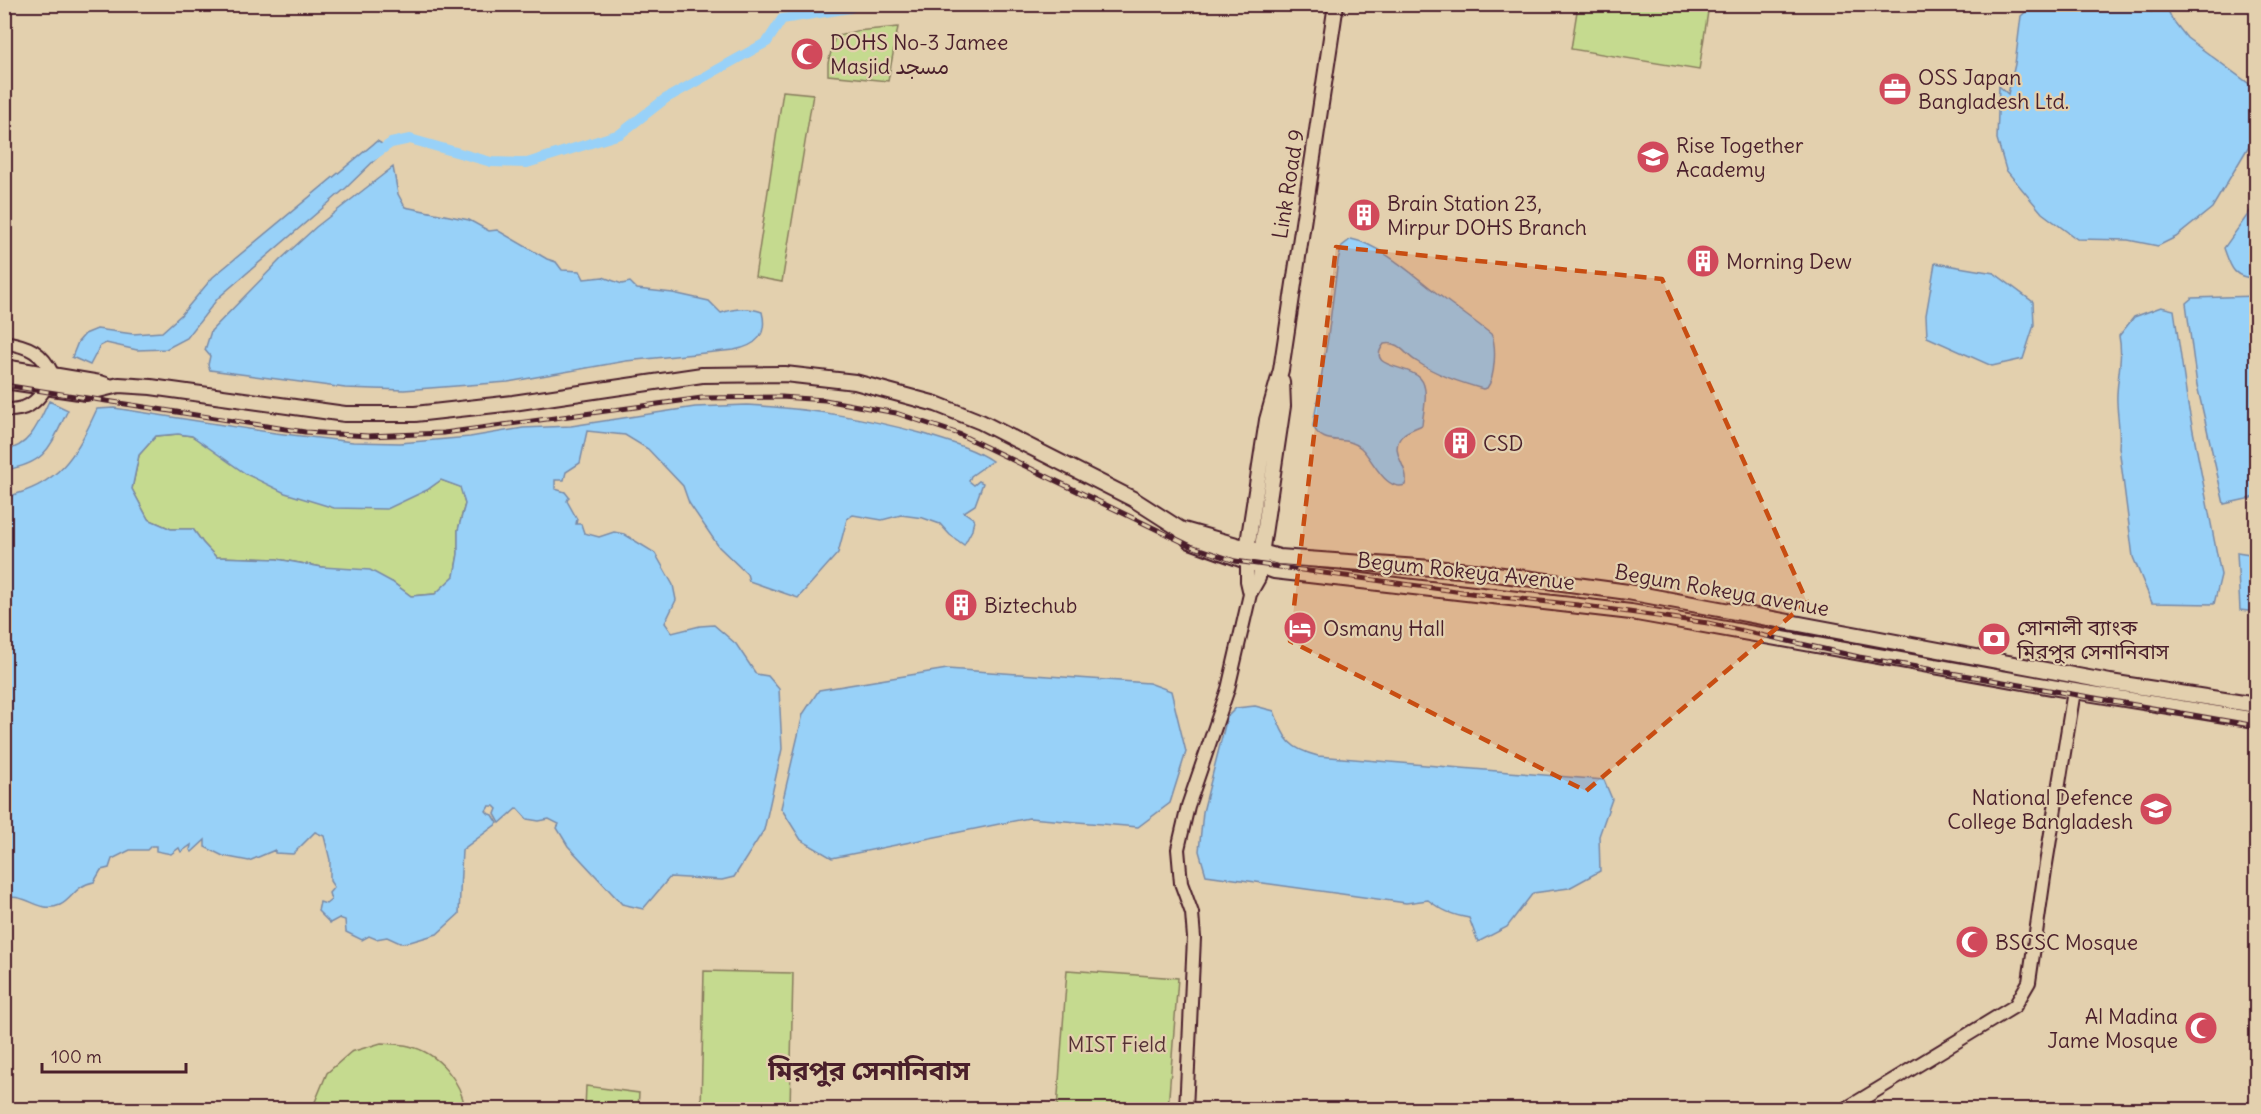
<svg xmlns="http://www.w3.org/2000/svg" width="2261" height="1114" viewBox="0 0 2261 1114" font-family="Delius,'Playpen Sans Arabic','Noto Sans Bengali',sans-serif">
  <rect width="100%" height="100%" fill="#e3d0ae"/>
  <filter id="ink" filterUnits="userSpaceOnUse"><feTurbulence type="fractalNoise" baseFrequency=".0167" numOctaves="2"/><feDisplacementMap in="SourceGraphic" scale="12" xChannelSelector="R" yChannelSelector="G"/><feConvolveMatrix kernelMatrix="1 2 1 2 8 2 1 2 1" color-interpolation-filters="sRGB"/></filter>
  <g filter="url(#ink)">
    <path fill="#c5da8f" stroke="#887c5d" stroke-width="1.5" d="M1578,5h131l-10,65 -128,-21z
      M898,27l-10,54 -60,-6v-12l7,-26 21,-6z
      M783,91l30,3 -31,188 -27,-5z
      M178,434l14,2 14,8 221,46 14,-10 20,7 4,17 -7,26v24l-4,23 -19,17 -24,2 -19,-14 -70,-15 -45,-8 -61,-2 -13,-14 -10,-14h-22l-23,-10 -16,-30 7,-34 17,-19z
      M1067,970l111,8 -10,131h-111z
      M704,971l89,2 -3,136h-89z
      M381,1043c9,1 19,1 28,3 30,7 52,35 56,63h-153l15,-36 24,-21z
      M586,1086l53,7 -1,16h-53z"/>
    <path fill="#98d1f8" stroke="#798aa6" stroke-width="1.5" fill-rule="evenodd" d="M2033,5h109l9,7 15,-6 6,13 15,19 69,51v45l-44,74 -36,29 -18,9 -30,-6 -51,-1 -35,-26 -36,-43 -9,-31 2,-53 9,8 7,-30 6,-48z
      M377,141l5,3 1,8 -37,36 -128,110 -31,40 -21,11 -29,1 -31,-7 -6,3 -10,19 -18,-8 6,-15 7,-8 12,-5 36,5 29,-2 19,-17 32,-38z
      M393,167l5,27 7,13 64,13 20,11 8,-1 50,29 9,3 6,8 18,1 4,8 19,-2 19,7 8,-2 7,7 36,4 36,8 12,12c15,-5 26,-6 41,-1 6,23 -6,34 -28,38l-108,11 -118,21 -104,8 -59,-2 -135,-18 -2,-5 2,-9 -5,-6 6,-19 69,-71 36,-33z
      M2256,203v75c-23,0 -25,-10 -32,-30z
      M1351,239c28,5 61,35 83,52 19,15 38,28 57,43 6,11 4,44 -4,54l-4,1c-24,-7 -46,-14 -67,-28 -12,-7 -16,-20 -32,-17 -19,25 23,20 36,34 10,11 3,34 2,47 -6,3 -13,5 -18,9 -19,17 8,34 1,51 -20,7 -32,-26 -44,-37 -14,-14 -38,0 -48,-22l15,-89 10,-77 4,-14z
      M1935,263l59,10 39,29 1,23 -11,34 -31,7 -65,-29 -1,-22z
      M2256,296v201l-32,7 -27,-119 -11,-82 6,-5z
      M2161,307l13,3 14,95 33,170 -7,29 -62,-1 -19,-46 -14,-110c2,-18 -3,-35 -2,-53 1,-21 6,-38 2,-58l15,-19z
      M49,401l19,9c-18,36 -20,53 -63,60v-20c25,-3 34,-28 44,-49z
      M747,405c64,4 115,12 177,29 22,7 49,14 68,27l-21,15 -2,5 5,4 5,-4 4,2 -8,22 -11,7 10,7 -2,11 -8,15 -14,-10 -10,-11 -17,-6 -22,-3 -19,5 -29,-5 -6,4 -9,34 -40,45 -49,-17 -2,-7 -28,-27 -30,-44 -6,-17 -35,-37 -23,-14 -38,-4 -7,32 -14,9 -2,8h-9v9l10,3 4,5 -2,4 10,18 -1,5h5l3,9 15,4 15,-5 10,2 31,19 18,32 3,15 -11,23 7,10 28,-7 14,-1 22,19 20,30 12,2 11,13 3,60 -18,81 -30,47 -12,3 -52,-3 -27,32 -21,-5 -54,-58 -11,-18 2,-4 -10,-5 -10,2 -12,-2 -10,-11 -17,15 -5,-9 2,-5 -3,-3h-5l-3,5 3,3 4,1 5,8 -36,27 -3,64 -22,20 -27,8 -10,1 -13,-6 -11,2 -7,-3 -7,4 -16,-8 -1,-12 -6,-2 -9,5 -12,-12 2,-9 6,2 5,-4 -2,-7 5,-6 -4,-6v-21l-6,-24 -9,-4 -22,22 -18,-1v-3l-26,11 -26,-5 -18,-9v-7l-13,12 -2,-2 1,-5 -10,7 -2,-4 -8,6 -15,-3v-5h-5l-4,4h-17l-18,9 -3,9 -8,2 -7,12c-19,3 -22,18 -34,23 -16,7 -27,-4 -41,-7 -5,-1 -10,-1 -14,-1v-400c54,-12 70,-40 92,-88l17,-1 161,25 78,9 47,1 70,-6 53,-9 48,-2 124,-19zM178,434l14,2 54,38 39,19 49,15 53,1 40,-19 14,-10 19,7 5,17 -7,26v24l-4,22 -19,18 -24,2 -19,-14 -22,-12 -48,-3 -45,-8 -61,-2 -13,-14 -10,-14h-22l-23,-10 -16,-30 7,-34 17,-19z
      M2237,552l19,3v57l-16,-2z
      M947,669l202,14 22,8 15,61 -16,51 -32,24 -109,-9 -197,40 -31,-18 -20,-32 22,-94 16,-24z
      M1255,706l19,5c11,28 13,37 44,45l286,24 8,19 -13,37 1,35 -31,17 -36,5 -26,34 -29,15 -9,-24c-17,-3 -28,-8 -41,-18l-22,3 -200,-28 -7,-24 4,-39 24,-95 9,-9z"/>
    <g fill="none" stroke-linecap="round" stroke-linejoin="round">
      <path stroke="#98d1f8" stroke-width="10" d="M371,157l20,-14 19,-4 81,23 36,1 93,-29 45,-35 102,-57 15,-23 68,-11 7,-4"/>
      <g stroke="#4a1f2b" stroke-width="16">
        <path id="tertiary" d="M4,342c25,4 38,10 49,33
          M4,410c21,1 32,-6 42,-23
          M1247,561v20l3,13
          M1186,1110l8,-172 -2,-25 -11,-30 -3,-34 10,-43 40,-117 22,-95 9,-16 1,-12
          M1844,1110l171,-104 14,-24 16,-112 29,-179"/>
      </g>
      <g stroke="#4a1f2b" stroke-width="18">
        <path id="secondary" d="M4,367l96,16 9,3
          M4,381l82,12 33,-8 32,2 194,27h70l98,-11 189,-28 83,-1 70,8 81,22 45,18 152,77 47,30 10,12 84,30 357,41 443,79 182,29
          M1180,529l99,28 195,14 154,21 482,90 146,23
          M1246,556l21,-136 14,-50 55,-366
          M1260,561l23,-155 -1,-25"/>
      </g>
      <use href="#tertiary" stroke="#e3d0ae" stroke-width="12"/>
      <use href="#secondary" stroke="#e3d0ae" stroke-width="14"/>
      <g stroke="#4a1f2b" stroke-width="5">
        <path id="rail" d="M4,385l301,47 63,4 76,-3 258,-35 79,-1 44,3 71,13 63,21 232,112 44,15 257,35 86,9 130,18 151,34 397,69"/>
      </g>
      <use href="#rail" stroke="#e3d0ae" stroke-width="3" stroke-dasharray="9" stroke-linecap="butt"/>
    </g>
  </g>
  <path fill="#c84d12" fill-opacity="0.2" stroke="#c84d12" stroke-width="4.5" stroke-dasharray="12 8" stroke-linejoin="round" d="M1336,247l326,32 145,323 -221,189 -296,-150z"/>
  <defs>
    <g id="mosque-disc" transform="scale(1.725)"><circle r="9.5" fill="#d1495b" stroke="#e3d0ae"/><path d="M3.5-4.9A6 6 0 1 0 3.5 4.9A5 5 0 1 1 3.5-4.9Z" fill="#fff"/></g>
    <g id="office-disc" transform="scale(1.725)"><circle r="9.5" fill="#d1495b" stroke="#e3d0ae"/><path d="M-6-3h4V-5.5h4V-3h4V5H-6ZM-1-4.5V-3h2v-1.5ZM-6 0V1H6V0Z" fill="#fff"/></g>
    <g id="school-disc" transform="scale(1.725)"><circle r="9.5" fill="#d1495b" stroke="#e3d0ae"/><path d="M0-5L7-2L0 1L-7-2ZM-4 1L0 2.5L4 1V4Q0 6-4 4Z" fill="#fff"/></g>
    <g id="building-disc" transform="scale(1.725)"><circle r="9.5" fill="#d1495b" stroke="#e3d0ae"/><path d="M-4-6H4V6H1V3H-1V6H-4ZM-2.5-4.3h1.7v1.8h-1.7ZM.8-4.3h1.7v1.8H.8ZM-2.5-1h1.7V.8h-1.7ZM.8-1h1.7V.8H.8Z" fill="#fff"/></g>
    <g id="hotel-disc" transform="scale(1.725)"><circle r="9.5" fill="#d1495b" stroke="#e3d0ae"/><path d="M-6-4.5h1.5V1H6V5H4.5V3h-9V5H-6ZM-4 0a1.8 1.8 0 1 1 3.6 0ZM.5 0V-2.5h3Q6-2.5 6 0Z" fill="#fff"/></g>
    <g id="bank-disc" transform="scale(1.725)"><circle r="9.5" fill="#d1495b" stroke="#e3d0ae"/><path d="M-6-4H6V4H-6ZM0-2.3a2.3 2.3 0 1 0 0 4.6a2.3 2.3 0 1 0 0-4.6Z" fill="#fff"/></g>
    <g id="university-disc" transform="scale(1.725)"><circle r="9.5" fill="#d1495b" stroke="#e3d0ae"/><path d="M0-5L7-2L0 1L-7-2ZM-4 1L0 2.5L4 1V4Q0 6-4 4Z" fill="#fff"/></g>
  </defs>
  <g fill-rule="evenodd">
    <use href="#mosque-disc" x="807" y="54"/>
    <use href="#office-disc" x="1895" y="89"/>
    <use href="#school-disc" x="1653" y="157"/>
    <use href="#building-disc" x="1364" y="215"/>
    <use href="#building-disc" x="1703" y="261"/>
    <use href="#building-disc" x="1460" y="443"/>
    <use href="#building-disc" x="961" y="605"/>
    <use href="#hotel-disc" x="1300" y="628"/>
    <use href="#bank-disc" x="1994" y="639"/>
    <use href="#university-disc" x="2156" y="809"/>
    <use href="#mosque-disc" x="1972" y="942"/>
    <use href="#mosque-disc" x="2201" y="1028"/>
  </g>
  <g text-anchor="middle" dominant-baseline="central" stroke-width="4.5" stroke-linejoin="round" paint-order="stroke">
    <g font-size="21" fill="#4a1f2b" stroke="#e3d0ae" text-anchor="start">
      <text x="830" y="42">DOHS No-3 Jamee<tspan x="830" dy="24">Masjid مسجد</tspan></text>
      <text x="1918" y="77">OSS Japan<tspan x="1918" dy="24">Bangladesh Ltd.</tspan></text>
      <text x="1676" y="145">Rise Together<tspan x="1676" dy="24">Academy</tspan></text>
      <text x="1387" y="203">Brain Station 23,<tspan x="1387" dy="24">Mirpur DOHS Branch</tspan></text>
      <text x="1726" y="261">Morning Dew</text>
      <text x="1483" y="443">CSD</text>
      <text x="984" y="605">Biztechub</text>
      <text x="2017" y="627">সোনালী ব্যাংক<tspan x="2017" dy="24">মিরপুর সেনানিবাস</tspan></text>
      <text x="1323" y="628">Osmany Hall</text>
      <text x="2133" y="797" text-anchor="end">National Defence<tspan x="2133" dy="24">College Bangladesh</tspan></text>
      <text x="1995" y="942">BSCSC Mosque</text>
      <text x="2178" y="1016" text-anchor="end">Al Madina<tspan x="2178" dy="24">Jame Mosque</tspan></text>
    </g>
    <g font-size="21" fill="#4a1f2b" stroke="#e3d0ae">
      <text transform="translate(1288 184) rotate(-81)">Link Road 9</text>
      <text transform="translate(1466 571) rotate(6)">Begum Rokeya Avenue</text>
      <text transform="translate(1722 590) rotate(10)">Begum Rokeya avenue</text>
    </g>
    <g font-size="21" fill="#563235" stroke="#e3d0ae">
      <text x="1117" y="1044">MIST Field</text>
    </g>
    <g font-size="27" font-weight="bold" fill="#4a1f2b" stroke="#e3d0ae">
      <text x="869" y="1070">মিরপুর সেনানিবাস</text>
    </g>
  </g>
  <rect width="2261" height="1114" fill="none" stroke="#e3d0ae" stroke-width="24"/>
  <rect x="12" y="12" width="2237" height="1090" fill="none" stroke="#4a1f2b" stroke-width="2" filter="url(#ink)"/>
  <path d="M42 1063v9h144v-9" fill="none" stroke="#4a1f2b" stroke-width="3"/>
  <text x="51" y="1063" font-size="18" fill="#4a1f2b" stroke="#e3d0ae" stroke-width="4.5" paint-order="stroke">100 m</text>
</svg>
